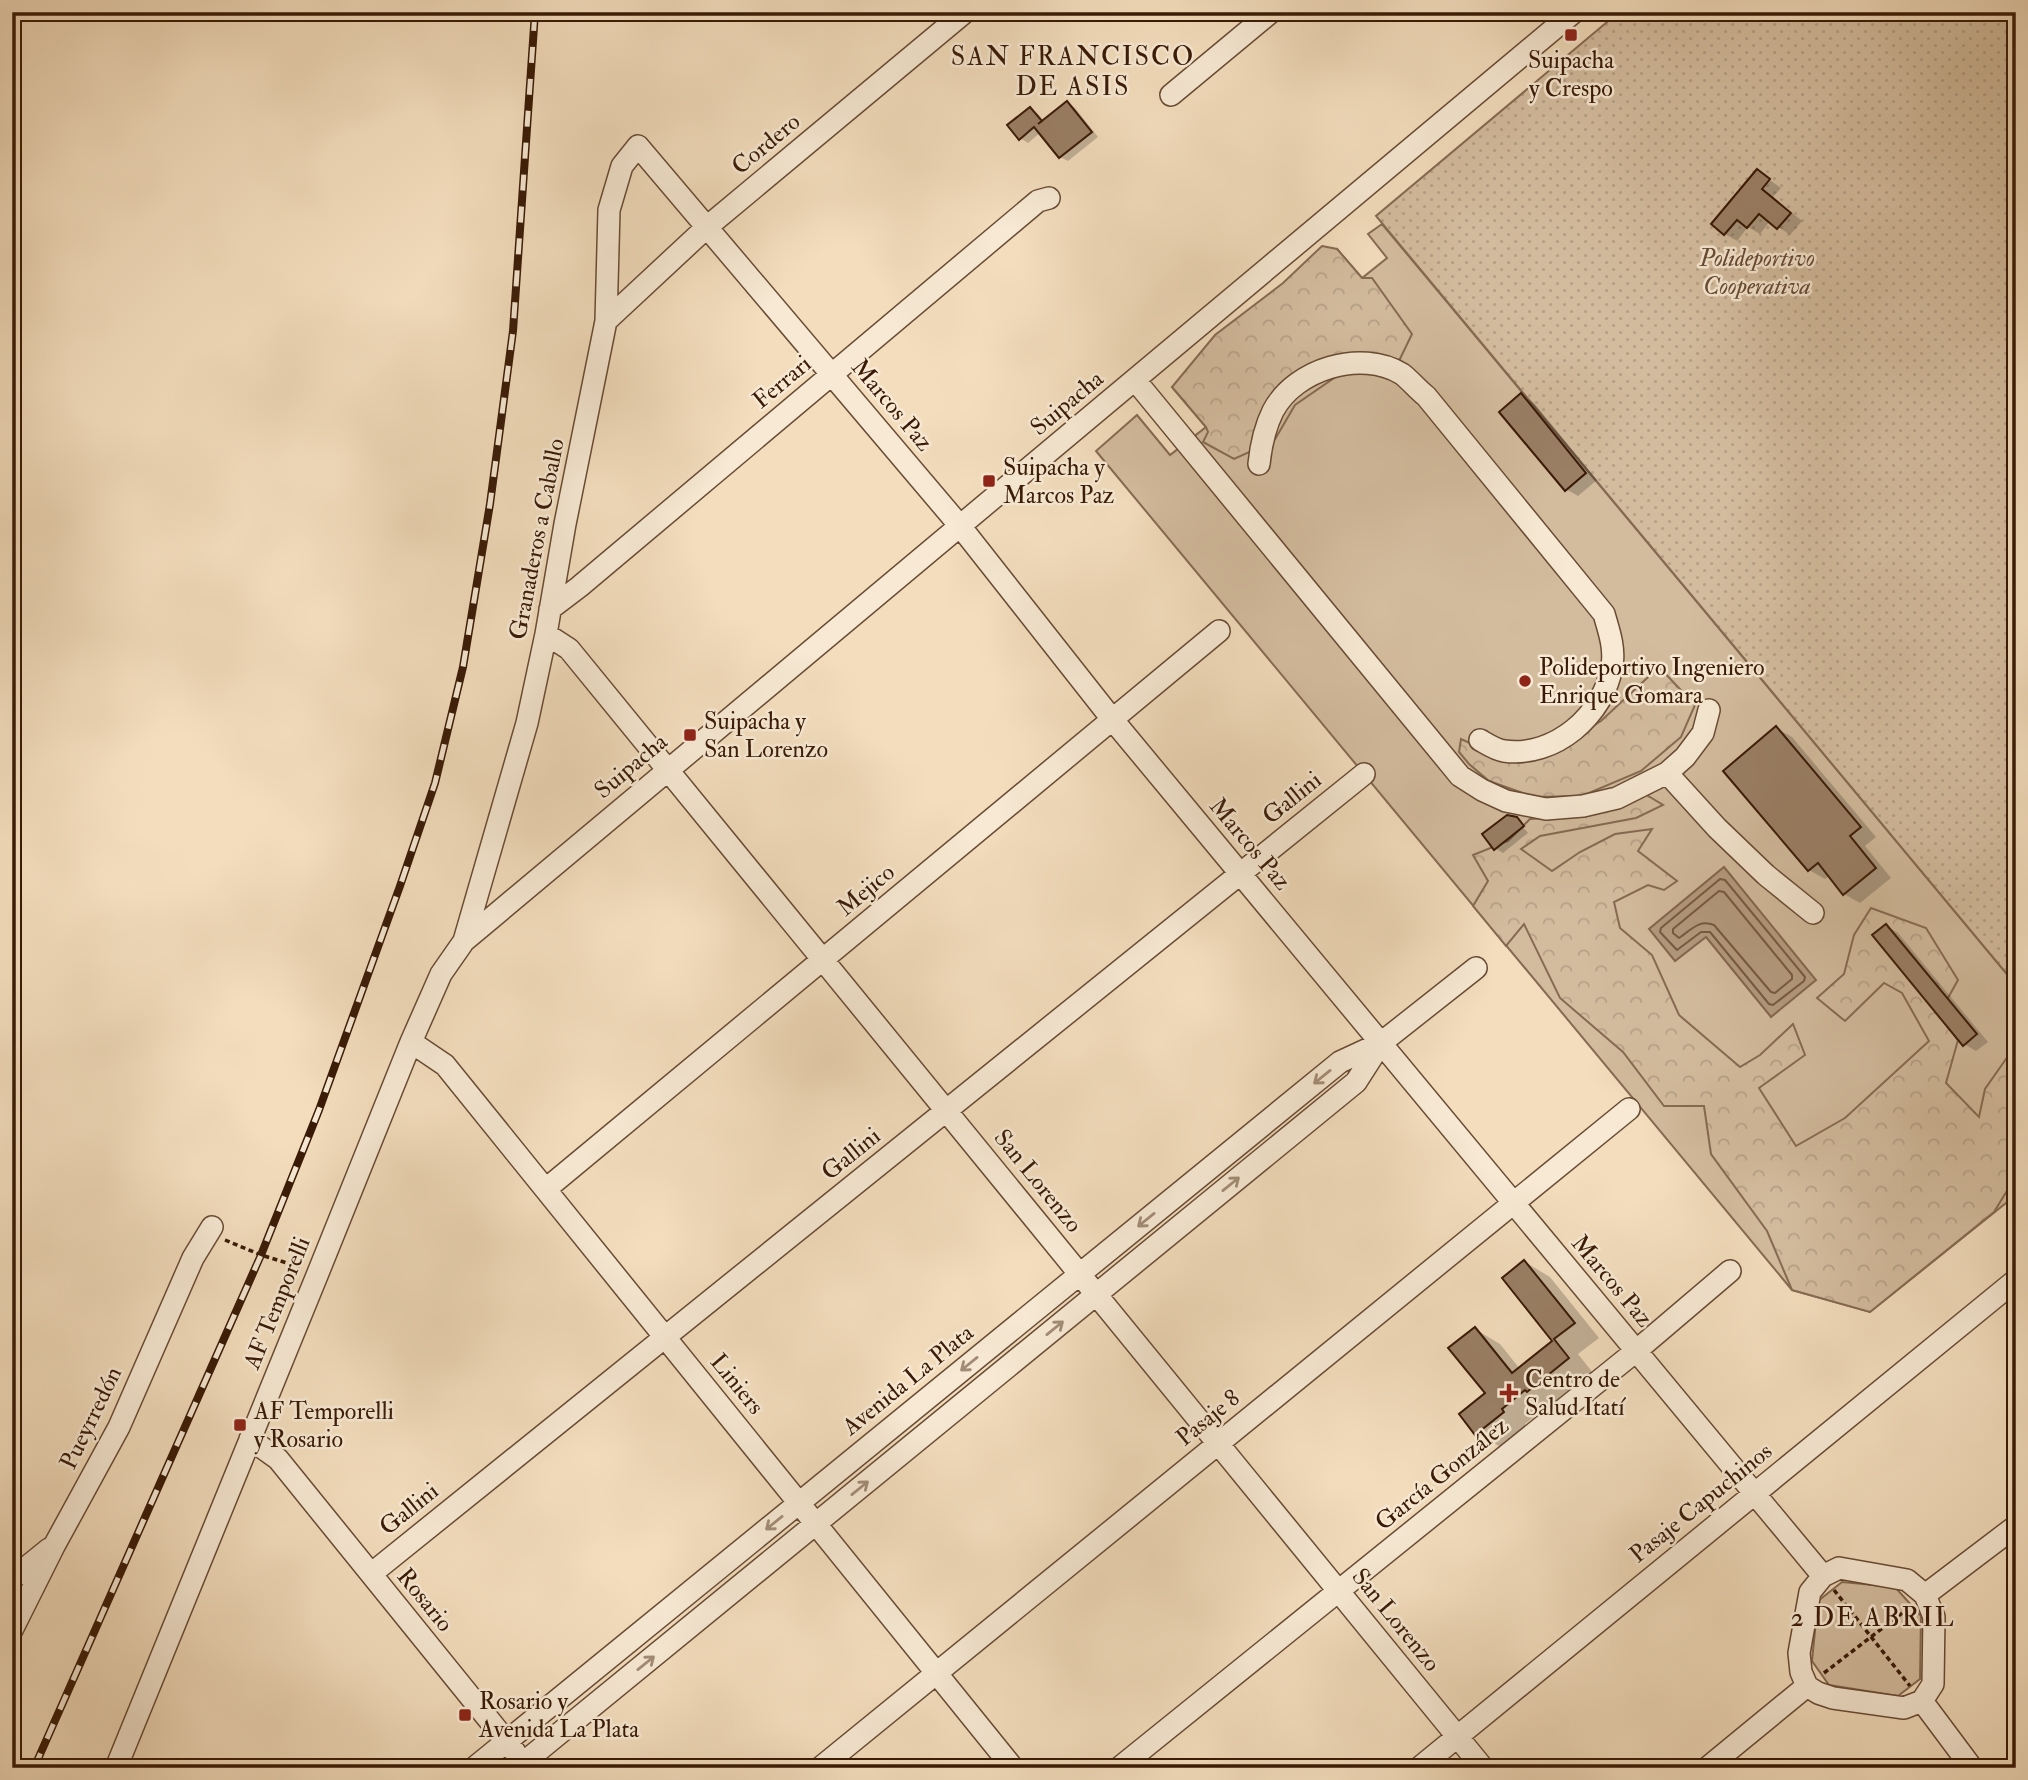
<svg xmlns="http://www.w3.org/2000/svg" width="2028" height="1780" viewBox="0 0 2028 1780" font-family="'IM FELL Double Pica',serif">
  <defs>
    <pattern id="forest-crowns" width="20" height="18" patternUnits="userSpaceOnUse" patternTransform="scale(1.75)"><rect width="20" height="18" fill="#d3bc9e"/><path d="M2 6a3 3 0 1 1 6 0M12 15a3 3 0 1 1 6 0" fill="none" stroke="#b6a187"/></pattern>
    <pattern id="park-dots" width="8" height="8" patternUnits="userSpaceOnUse" patternTransform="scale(1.75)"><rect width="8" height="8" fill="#d3bc9e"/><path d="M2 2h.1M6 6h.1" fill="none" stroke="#b6a187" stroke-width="1.8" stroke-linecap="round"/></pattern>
  </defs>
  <rect width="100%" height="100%" fill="#f3ddbd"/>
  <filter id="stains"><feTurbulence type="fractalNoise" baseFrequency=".00286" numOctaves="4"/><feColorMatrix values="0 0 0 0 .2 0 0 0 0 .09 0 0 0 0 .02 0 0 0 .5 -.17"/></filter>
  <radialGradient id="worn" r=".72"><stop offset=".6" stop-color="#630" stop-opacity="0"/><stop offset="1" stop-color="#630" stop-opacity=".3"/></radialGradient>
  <path fill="#d3bc9e" stroke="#866b52" stroke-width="2" d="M1382,224l634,761v210l-146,117 -78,-22 -696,-839 41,-36 33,40 36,-28 -34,-40 165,-138 25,29 25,-20 -19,-24z
    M1842,1582l53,5 26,29 -1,63 -22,17 -69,-11 -17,-24 6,-60z"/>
  <path fill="url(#forest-crowns)" stroke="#866b52" stroke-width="2" d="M1322,246l15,3 25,29h10l40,56 -15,31 -57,9 -45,31 -21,36 -40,18 -31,-17 5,-10 -2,-5 -34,-40 43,-52 68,-52z
    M1659,667l36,38 -14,32 -40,34 -59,25 -48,1 -45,-16 -20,-17 -10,-12 2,-13 48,22 44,-11 48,-29z
    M1645,794l18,11 -27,13 -96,18 -19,13 31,22 28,-19 35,-18 37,-5 -14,22 39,30 -13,9 -16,-5 -34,17 6,26 32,27 27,60 61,52 20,-12 33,-31 12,31 -46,33 37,58 49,-28 84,-77 -27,-48 -18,-10 -39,38 -28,-23 27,-24 10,-39 17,-27 55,20 32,52 -19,34 19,26 -12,43 33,34 6,-28 28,-40 3,7v120l-22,36 -124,100 -78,-22 -25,-59 -56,-77 -7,-48h-40l-41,-54 -63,-54 -36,-74 -18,22 -33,-40 15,-25 -15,-26 35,-14 22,-22 52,-3z"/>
  <path fill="url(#park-dots)" stroke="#866b52" stroke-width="2" d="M1619,12h397v973l-640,-769z"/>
  <path fill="#b49b7f" stroke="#83674f" stroke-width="2" d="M1724,867l92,113 -45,37 -65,-80 -31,24 -26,-32z"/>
  <path fill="#0003" d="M1067,103l8,5 23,29 -30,24 -8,-4 -20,-24 -12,10 -8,-5 10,-29 8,5 6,7z
    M1757,171l24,17 -8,9 29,24 -12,14 -20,-14 -10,13 -12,-7 -11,14 -12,-7z
    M1521,396l13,7 63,77 -19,16 -12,-7z
    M1776,728l16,9 84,100 -11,9 26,32 -31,25 -16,-9 -14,-19 -5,4 -16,-9 -83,-99z
    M1516,819l12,14 -25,20 -8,-5z
    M1886,926l12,7 90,109 -12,9 -12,-7z
    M1525,1262l25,15 49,61 -21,16 15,19 -40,32 -2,-1 -26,20 3,3 -26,21 -25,-15 10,-39 -12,-65 25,15 20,25 35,-28 -50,-62z"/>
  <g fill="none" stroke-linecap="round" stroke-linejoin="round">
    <path stroke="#765a42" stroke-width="2" d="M1720,879l5,1 80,97 -1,4 -31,24 -4,-1 -59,-72h-9l-24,18 -17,-18 1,-4z
      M1719,891l5,1 68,83v4l-17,14 -4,-1 -57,-67c-15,-6 -23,5 -35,13l-6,-5v-4z"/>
  </g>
  <path fill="#9a7f65" stroke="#391a06" stroke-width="2" d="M1067,101l25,31 -33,26 -25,-31 -15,13 -12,-15 23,-18 12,14 -4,3z
    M1757,169l13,10 -8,10 29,24 -14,16 -18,-15 -12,14 -10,-8 -13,15 -13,-11z
    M1521,393l65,80 -21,18 -66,-79z
    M1776,726l85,101 -11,9 26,32 -33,27 -25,-32 -10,8 -85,-100z
    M1507,815l10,2 7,9 -30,24 -12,-16z
    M1886,924l91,110 -14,12 -91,-111z
    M1524,1260l51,63 -21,16 15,19 -42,34 -2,-2 -23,19 2,3 -29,23 -16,-21 26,-21 -37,-45 27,-21 37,46 40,-32 -50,-63z"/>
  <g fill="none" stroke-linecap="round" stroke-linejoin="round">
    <g stroke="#684b34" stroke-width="24">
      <path id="minor" d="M1171,95l100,-83
        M606,321l101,-94 258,-215
        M1135,380l325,396 22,14 24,11 40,8 37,-3 34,-8 50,-25 18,-16 18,-24 6,-23
        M1259,464c2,-19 5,-35 14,-53 22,-42 88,-62 129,-37 8,6 16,16 24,22l178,218c5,17 11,34 8,52 -8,49 -57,92 -108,85 -8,-1 -17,-7 -24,-11
        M550,609l29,-22 459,-386 11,-3
        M546,634l23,15 914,1119
        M1667,773l50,55 49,47 47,38
        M464,941l63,-218 19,-89 19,-110 41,-203 3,-111 13,-44 16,-20 322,380 152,193 711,857
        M411,1042l34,23 568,703
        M546,1189l673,-558
        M250,1439l28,20 237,293
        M1839,1568l68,12 18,15 9,22 -1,67 -11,17 -18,7 -71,-10 -15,-5 -11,-7 -6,-14 -2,-19 11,-61 13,-16z
        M371,1574l993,-800
        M12,1579l37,-30
        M1925,1595l91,-69
        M12,1630l42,-84 65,-119 74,-169 19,-31
        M1922,1701l50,67
        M116,1768l202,-495 93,-231 30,-68 23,-33 1110,-929
        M474,1768l866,-706 41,-19 95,-75
        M517,1768l839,-686 25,-39
        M820,1768l809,-659
        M1119,1768l517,-417 94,-80
        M1419,1768l597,-488
        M1707,1768l100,-82"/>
    </g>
    <path stroke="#391a06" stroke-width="3.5" stroke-dasharray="5 3.5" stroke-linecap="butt" d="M225,1240l36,15 39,12
      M1834,1590l76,96
      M1824,1673l86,-66"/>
    <use href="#minor" stroke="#f7e9d4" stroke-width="21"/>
    <g stroke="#391a06" stroke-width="8">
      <path id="rail" d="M34,1768l227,-513 58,-145 81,-224 35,-103 28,-116 27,-163 23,-173 22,-319"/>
    </g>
    <use href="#rail" stroke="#f7e9d4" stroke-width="5" stroke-dasharray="16" stroke-linecap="butt"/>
  </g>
  <defs><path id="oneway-shaft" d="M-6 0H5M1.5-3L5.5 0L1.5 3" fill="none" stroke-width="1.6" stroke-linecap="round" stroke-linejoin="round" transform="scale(1.75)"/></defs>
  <g stroke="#a28c77">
    <use href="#oneway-shaft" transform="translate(1322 1077) rotate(141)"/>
    <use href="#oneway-shaft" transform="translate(1231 1184) rotate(-39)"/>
    <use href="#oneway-shaft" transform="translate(1146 1220) rotate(141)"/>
    <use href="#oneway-shaft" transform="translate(1055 1328) rotate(-39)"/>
    <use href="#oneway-shaft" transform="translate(969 1364) rotate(141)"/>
    <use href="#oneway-shaft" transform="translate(860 1488) rotate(-39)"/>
    <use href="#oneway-shaft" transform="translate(774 1523) rotate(141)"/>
    <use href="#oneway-shaft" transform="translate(646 1663) rotate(-39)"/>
  </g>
  <g fill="#8f2418" stroke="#f7e9d4" stroke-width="2.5">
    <rect x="1564" y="28" width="14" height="14" rx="3.5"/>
    <rect x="982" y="474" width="14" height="14" rx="3.5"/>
    <circle cx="1525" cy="681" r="7"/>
    <rect x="683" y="728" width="14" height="14" rx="3.5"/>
    <path d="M1505.5 1382.5h7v7h7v7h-7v7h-7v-7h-7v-7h7z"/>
    <rect x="233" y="1418" width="14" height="14" rx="3.5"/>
    <rect x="458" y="1708" width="14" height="14" rx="3.5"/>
  </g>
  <g text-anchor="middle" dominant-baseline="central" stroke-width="5" stroke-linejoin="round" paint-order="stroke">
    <g font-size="24" fill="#391a06" stroke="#f7e9d4" text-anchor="start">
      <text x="1571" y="60" text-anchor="middle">Suipacha<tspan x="1571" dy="28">y Crespo</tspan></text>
      <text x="1003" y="467">Suipacha y<tspan x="1003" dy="28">Marcos Paz</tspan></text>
      <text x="1539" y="667">Polideportivo Ingeniero<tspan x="1539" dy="28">Enrique Gomara</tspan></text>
      <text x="704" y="721">Suipacha y<tspan x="704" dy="28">San Lorenzo</tspan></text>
      <text x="1525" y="1379">Centro de<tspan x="1525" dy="28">Salud Itatí</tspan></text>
      <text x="254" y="1411">AF Temporelli<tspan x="254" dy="28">y Rosario</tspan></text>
      <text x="479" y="1701">Rosario y<tspan x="479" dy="28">Avenida La Plata</tspan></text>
    </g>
    <g font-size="24" fill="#391a06" stroke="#f7e9d4">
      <text transform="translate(766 144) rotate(-40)">Cordero</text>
      <text transform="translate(782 382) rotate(-40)">Ferrari</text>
      <text transform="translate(1067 403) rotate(-40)">Suipacha</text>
      <text transform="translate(892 405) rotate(50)">Marcos Paz</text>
      <text transform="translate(537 539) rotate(-79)">Granaderos a Caballo</text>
      <text transform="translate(631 766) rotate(-40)">Suipacha</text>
      <text transform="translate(1292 798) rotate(-39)">Gallini</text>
      <text transform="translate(1250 844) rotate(50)">Marcos Paz</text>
      <text transform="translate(866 890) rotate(-40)">Mejico</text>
      <text transform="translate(851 1154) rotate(-39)">Gallini</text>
      <text transform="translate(1038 1181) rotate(51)">San Lorenzo</text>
      <text transform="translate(1612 1281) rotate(50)">Marcos Paz</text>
      <text transform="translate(277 1303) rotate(-68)">AF Temporelli</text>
      <text transform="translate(908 1380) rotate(-39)">Avenida La Plata</text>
      <text transform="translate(737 1384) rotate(51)">Liniers</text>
      <text transform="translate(91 1418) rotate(-64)">Pueyrredón</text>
      <text transform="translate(1208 1418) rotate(-39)">Pasaje 8</text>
      <text transform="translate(1442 1474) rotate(-39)">García González</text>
      <text transform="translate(1701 1503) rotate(-39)">Pasaje Capuchinos</text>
      <text transform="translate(409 1509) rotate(-39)">Gallini</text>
      <text transform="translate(425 1600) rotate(51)">Rosario</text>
      <text transform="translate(1396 1620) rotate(51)">San Lorenzo</text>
    </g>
    <g font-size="24" font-style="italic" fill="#674b34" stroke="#f7e9d4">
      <text x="1757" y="258">Polideportivo<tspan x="1757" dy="28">Cooperativa</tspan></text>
    </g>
    <g font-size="26" letter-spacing="2" fill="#391a06" stroke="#f7e9d4">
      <text x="1073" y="57">SAN FRANCISCO<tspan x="1073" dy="30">DE ASIS</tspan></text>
      <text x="1873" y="1618">2 DE ABRIL</text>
    </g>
  </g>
  <rect width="2028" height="1780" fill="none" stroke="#f3ddbd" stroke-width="42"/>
  <rect x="14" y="14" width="2000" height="1752" fill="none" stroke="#391a06" stroke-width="3.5"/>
  <rect x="21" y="21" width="1986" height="1738" fill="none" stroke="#391a06" stroke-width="2"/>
  <rect width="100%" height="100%" filter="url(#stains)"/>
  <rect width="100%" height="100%" fill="url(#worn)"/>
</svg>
